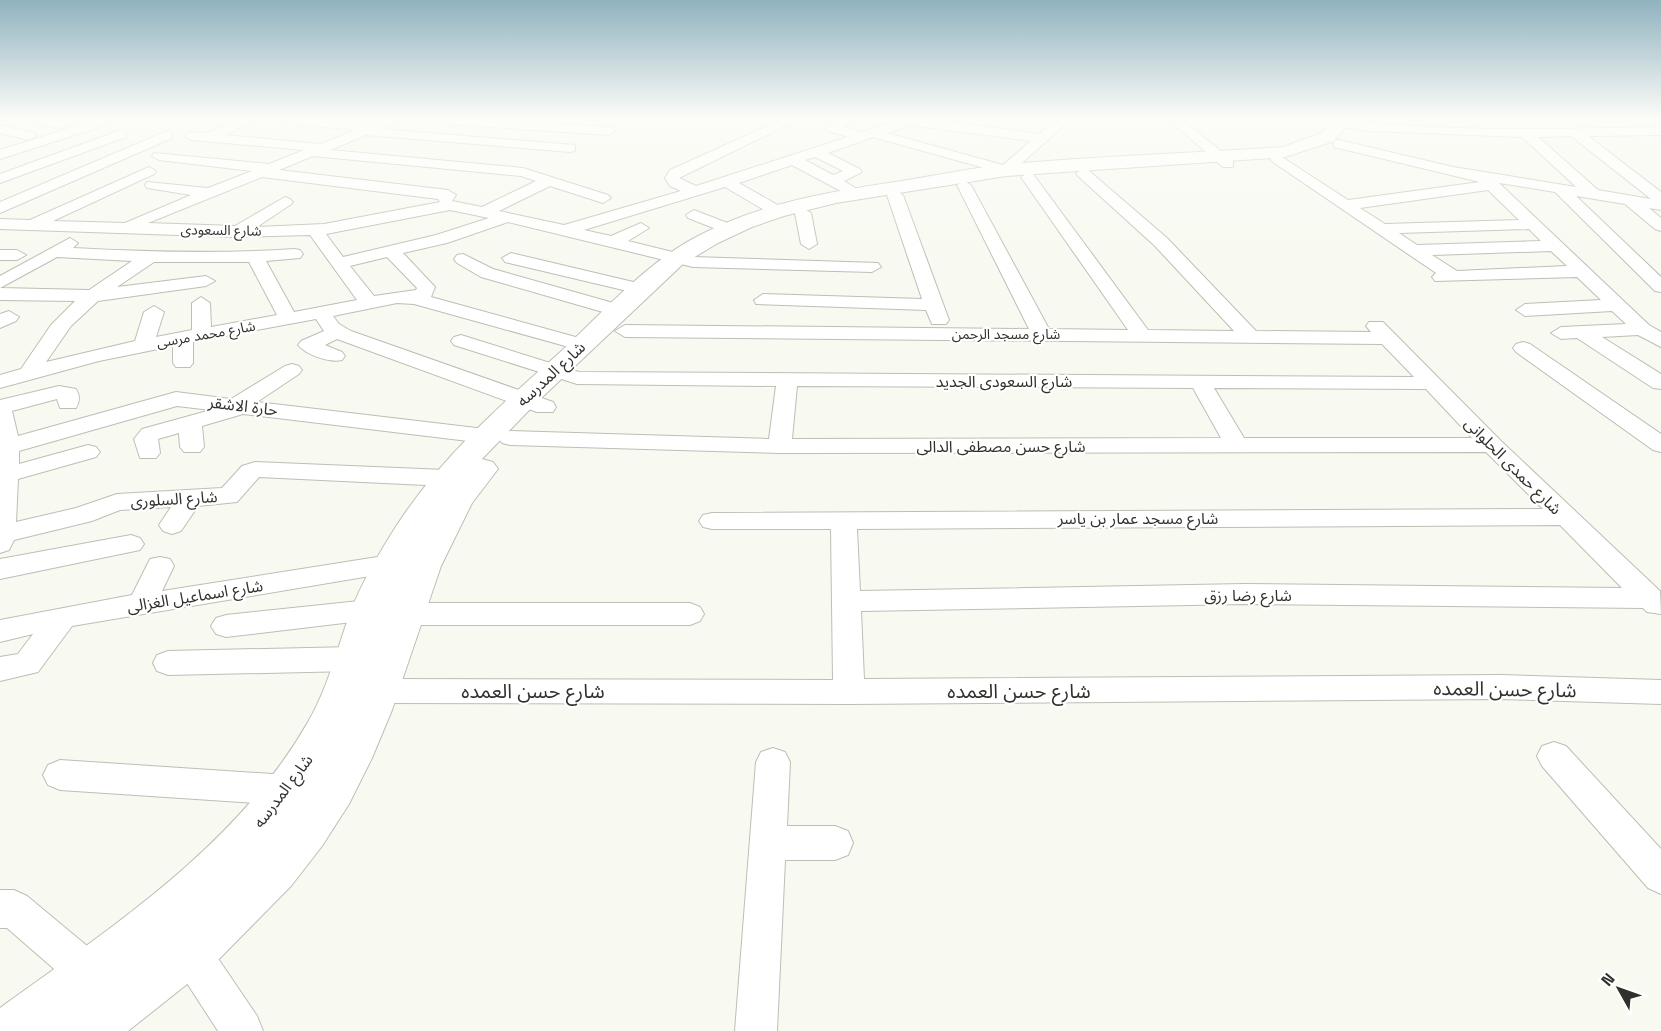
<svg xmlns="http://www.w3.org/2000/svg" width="1661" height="1031" viewBox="0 0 1661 1031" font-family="'Space Grotesk','Noto Sans Arabic',sans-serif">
  <rect width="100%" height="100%" fill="#f8f9f0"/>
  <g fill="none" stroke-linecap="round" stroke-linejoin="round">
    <g stroke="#bdbeb5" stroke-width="2">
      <path id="minor" d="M25,118h23l19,6 -7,4 -34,-7z
        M101,118l6,4 -1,3 -106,34v-9z
        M246,118h16l-38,17 96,9 36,-14 -80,-8 -6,-4h41l60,6 16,-6h16l-1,3 -21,8 194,16v6l-5,1 -204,-17 -36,15 193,18 85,27 3,3 -8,5 -53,-17 -51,25 65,14 117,-34 -11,-5 -5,-8 5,-8 115,-52h16l-122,60 17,8 152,-49 -20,-6 -2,-3 6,-5 -11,-2 -1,-3h30l1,3 -7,6 18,5 45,-14h17l115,16 20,-16h13l-61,55 -5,1 -133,-37 -45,16 32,16 2,3 -18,9 21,13 -3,3h-10l-60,-32 -53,18 44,25 2,3 -2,3h-12l-46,-27 -141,43 27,6 30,-13 8,5 -21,13 65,16 185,6 3,4 -9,5 -179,-5 -185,-45 -61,21 -44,10 32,34 -4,10 159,44 3,4 -3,4h-14l-162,-45 -17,-1 -64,13 6,8 12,7 202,71 3,5 -3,5h-16l-200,-73 -12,6 17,7 3,4 -3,4c-12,3 -36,-5 -44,-15l3,-4 23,-10 -8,-12 -123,23v21l-3,4h-14l-3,-4v-17l-74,15 -99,27v-13l21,-6 30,-44 24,-24 -75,-1v-12l89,2 43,-29 -75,-4 -57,31v-12l70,-38 8,5 -5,5c74,4 147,6 221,1l6,1 3,4 -3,4 -34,3 28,51 63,-12 -47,-65 -73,2 -237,-8v-10l30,1 119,-53 7,4 -2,3 -101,47 72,2 66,-28 -44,-7 -2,-3 2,-3 61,6 44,-17 -93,-11 -7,-4 2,-3 115,11 35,-14 -113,-10 -7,-4 7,-4 15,1zM910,125l121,16 -28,24 -116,-32zM313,156l208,20 15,5 -54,26 -30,-6 4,-6 -8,-5 -169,-20zM815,157l28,14 -10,4 -28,-15zM262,177l176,22 2,3 -116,22 -67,3 33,-22 3,-3 -3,-3 -5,-2 -50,29 -87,-3zM450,210l39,8 -53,17 -93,22 -17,-23zM387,257l30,31 -1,2 -42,6 -24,-30zM154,262h95l28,53 -66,12 -1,-24 -9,-6 -9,6v27l-36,7 8,-25 -10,-6 -10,6 -9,29 -89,21 25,-36 27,-25 108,-15 9,-5 -9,-5 -89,11z
        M411,118h57l141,9 7,4 -7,4 -192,-13z
        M1167,118h13l53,43v6h-10z
        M1342,119c105,14 213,10 319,8v8l-73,1 73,56v18l-12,-2 12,10v13l-6,-2 -30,-25 -49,-8 85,81v15l-6,-1 -100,-99 -56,-9 150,142 12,7v15l-23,-12 -36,2 59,37v15l-8,-1 -76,-50 -16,1 -10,-6 10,-6 65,-3 -14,-13 -87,5 -9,-6 9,-6 76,-4 -24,-23 -142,4 -3,-4 4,-4 -166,-113 2,-3h10l66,43 132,-18 -146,-35v-6l5,-1 114,27 123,20 -54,-50 -151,-6 -34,-5 -2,-3zM1571,136l80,63 -53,-9 -60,-53zM1488,190l31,30 -134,4 -25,-16zM1529,229l12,12 -124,4 -18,-12zM1551,251l16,15 -110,5 -25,-16z
        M0,125l34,8 2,3 -7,4 -29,-7z
        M121,130l7,4 -2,3 -126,46v-9z
        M167,131l5,1v6l-172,75v-11z
        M1083,169l5,1 79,68 89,93 115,1 -5,-6 3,-4h14l117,118 160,151 1,23 -14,-2 -4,-4 -398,-4 -384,7 3,68 637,-4 160,5v24l-160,-5 -652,5 -471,-1 -11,-3 -5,-9 5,-9 11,-3 455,1 -2,-151h-119l-9,-2 -4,-6 4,-6 9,-2 831,-4 -57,-57 -706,1 -270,-8 -8,-2 -4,-5 4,-5 8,-2 259,8 7,-53 -199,-2 -123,-39 -3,-4 3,-4 7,-2 118,37 835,5 -32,-33 -757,-7 -10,-6 10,-6 404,4 -72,-144 7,-4 7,4 78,144 79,1 -107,-153 7,-4 5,1 115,156 86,1 -79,-85 -77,-70 -2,-3zM797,386l396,2 28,50 -429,1zM1214,388l212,1 46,49h-228zM1560,525l62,63 -377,-4 -385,7 -3,-62z
        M895,190l8,5 46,125 -3,4h-14l-6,-14 -170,-6 -2,-4 9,-6 159,5 -35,-104z
        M803,208l8,5 6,31 -8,5 -8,-5 -6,-31z
        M694,210l41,16 2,3 -8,5 -41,-16 -2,-3z
        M0,250h17l9,5 -9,5h-17z
        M511,253l135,32 3,4 -9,5 -135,-32 -3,-4z
        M463,254l30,15 131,37 2,4 -9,6 -136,-39 -24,-14 -3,-4 3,-4z
        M9,311l10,6 -3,4 -16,7v-14z
        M1523,342l7,2 131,90v18l-8,-2 -137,-98 -3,-4 3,-4z
        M292,364l7,2 3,4 -3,4 -42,28 228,27 8,2 3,5 -3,5 -8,2 -242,-29 -41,12 2,21 -4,5h-16l-4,-5 -1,-14 -21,6 2,14 -4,5h-16l-6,-19 8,-10 69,-19 -34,-4 -158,45v13l69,-19 8,2 4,5 -4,5 -78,22 -2,43 60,-14 41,-14 105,-6 20,-22 13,-4 191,8 9,3 3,5 -3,5 -9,3 -187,-9 -22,25 -39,4 -17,25 -9,3 -9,-3 -4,-6 12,-18 -51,3 -28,11 -78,19 -5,10 -9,3v-153l59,-14 17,3c4,7 4,12 0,19h-16l-3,-9 -45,12 6,25 158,-44 55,7 54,-33z
        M131,535l9,3 4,6 -4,6 -140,29v-20z
        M390,555l10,2 4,7 -4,7 -328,55 -34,46 -38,9v-24l18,-3 15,-20 -33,8v-22l132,-25 18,-36 10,-2 10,2 4,7 -12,25z
        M369,600l10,3 4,7 -4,7 -10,3 -143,17 -10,-3 -5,-8 5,-8 10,-3z
        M406,603h284l10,4 4,7 -4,7 -10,4h-284l-10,-4 -4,-7 4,-7z
        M352,647l11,4 4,8 -4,8 -11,4 -184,4 -11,-4 -4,-8 4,-8 11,-4z
        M1554,742l12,4 95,103v45l-13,-6 -106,-122 -5,-10 5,-10z
        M773,748l12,4 5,10 -3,64h48l13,5 5,12 -5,12 -13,5h-50l-8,171h-42l21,-269 5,-10z
        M60,760l227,15 12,4 5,11 -5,11 -12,4 -227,-15 -12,-5 -5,-10 5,-10z
        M0,890h14l13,6 77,64 6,14 -6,14 -14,6 -14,-6 -69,-60h-7z
        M184,923l14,6 59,87 6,15h-45l-48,-74 -6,-14 6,-14z"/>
    </g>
    <g stroke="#bdbeb5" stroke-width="2">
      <path id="tertiary" d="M1336,118h17l-19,23 -49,16 -279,19 -170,27 -52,13 -32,11 -34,16 -35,21 -147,139 -54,56 11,3 5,7 -26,34 -31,63 -49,144 -20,48 -23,46 -27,42 -31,40 -71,72 -92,73h-128v-23c112,-81 238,-163 308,-286 20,-34 29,-73 42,-109 12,-31 29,-60 47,-88 42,-65 101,-118 159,-169 46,-42 89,-94 146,-122 62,-32 132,-43 200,-53 35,-6 71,-13 107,-17 91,-8 183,-11 274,-17l39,-14z"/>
    </g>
    <use href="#minor" fill="#fff" fill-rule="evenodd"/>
    <use href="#tertiary" fill="#fff" fill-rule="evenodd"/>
  </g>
  <linearGradient id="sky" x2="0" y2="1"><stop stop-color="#90b2bf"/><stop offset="0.45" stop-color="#fcfcf8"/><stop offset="1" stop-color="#fcfcf8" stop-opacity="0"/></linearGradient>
  <rect width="1661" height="262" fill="url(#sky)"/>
  <g text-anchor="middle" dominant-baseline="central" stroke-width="4.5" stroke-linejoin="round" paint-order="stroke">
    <g font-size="14" fill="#30302c" stroke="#fff">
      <text transform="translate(221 230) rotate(1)">شارع السعودى</text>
      <text transform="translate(206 334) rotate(-10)">شارع محمد مرسى</text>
      <text x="1006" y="334">شارع مسجد الرحمن</text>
    </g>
    <g font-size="16" fill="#30302c" stroke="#fff">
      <text transform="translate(551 374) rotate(-43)">شارع المدرسه</text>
      <text x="1004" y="381">شارع السعودى الجديد</text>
      <text transform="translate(243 406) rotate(7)">حارة الاشقر</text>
      <text x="1001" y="446">شارع حسن مصطفى الدالى</text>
      <text transform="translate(1513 466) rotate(45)">شارع حمدى الحلوانى</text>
      <text transform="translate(174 499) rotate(-3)">شارع السلورى</text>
      <text x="1138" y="518">شارع مسجد عمار بن ياسر</text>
      <text x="1248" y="595">شارع رضا رزق</text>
      <text transform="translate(195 596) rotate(-9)">شارع اسماعيل الغزالى</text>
      <text transform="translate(283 791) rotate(-53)">شارع المدرسه</text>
    </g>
    <g font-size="20" fill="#30302c" stroke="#fff">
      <text transform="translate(1505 689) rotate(1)">شارع حسن العمده</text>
      <text x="533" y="691">شارع حسن العمده</text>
      <text x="1019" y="691">شارع حسن العمده</text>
    </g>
  </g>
  <g transform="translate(1619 989) rotate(310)" stroke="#ffffff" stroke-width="4.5" paint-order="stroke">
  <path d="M0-4.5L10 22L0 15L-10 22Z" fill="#30302c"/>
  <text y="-9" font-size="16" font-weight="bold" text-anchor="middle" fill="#30302c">N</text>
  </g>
</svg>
